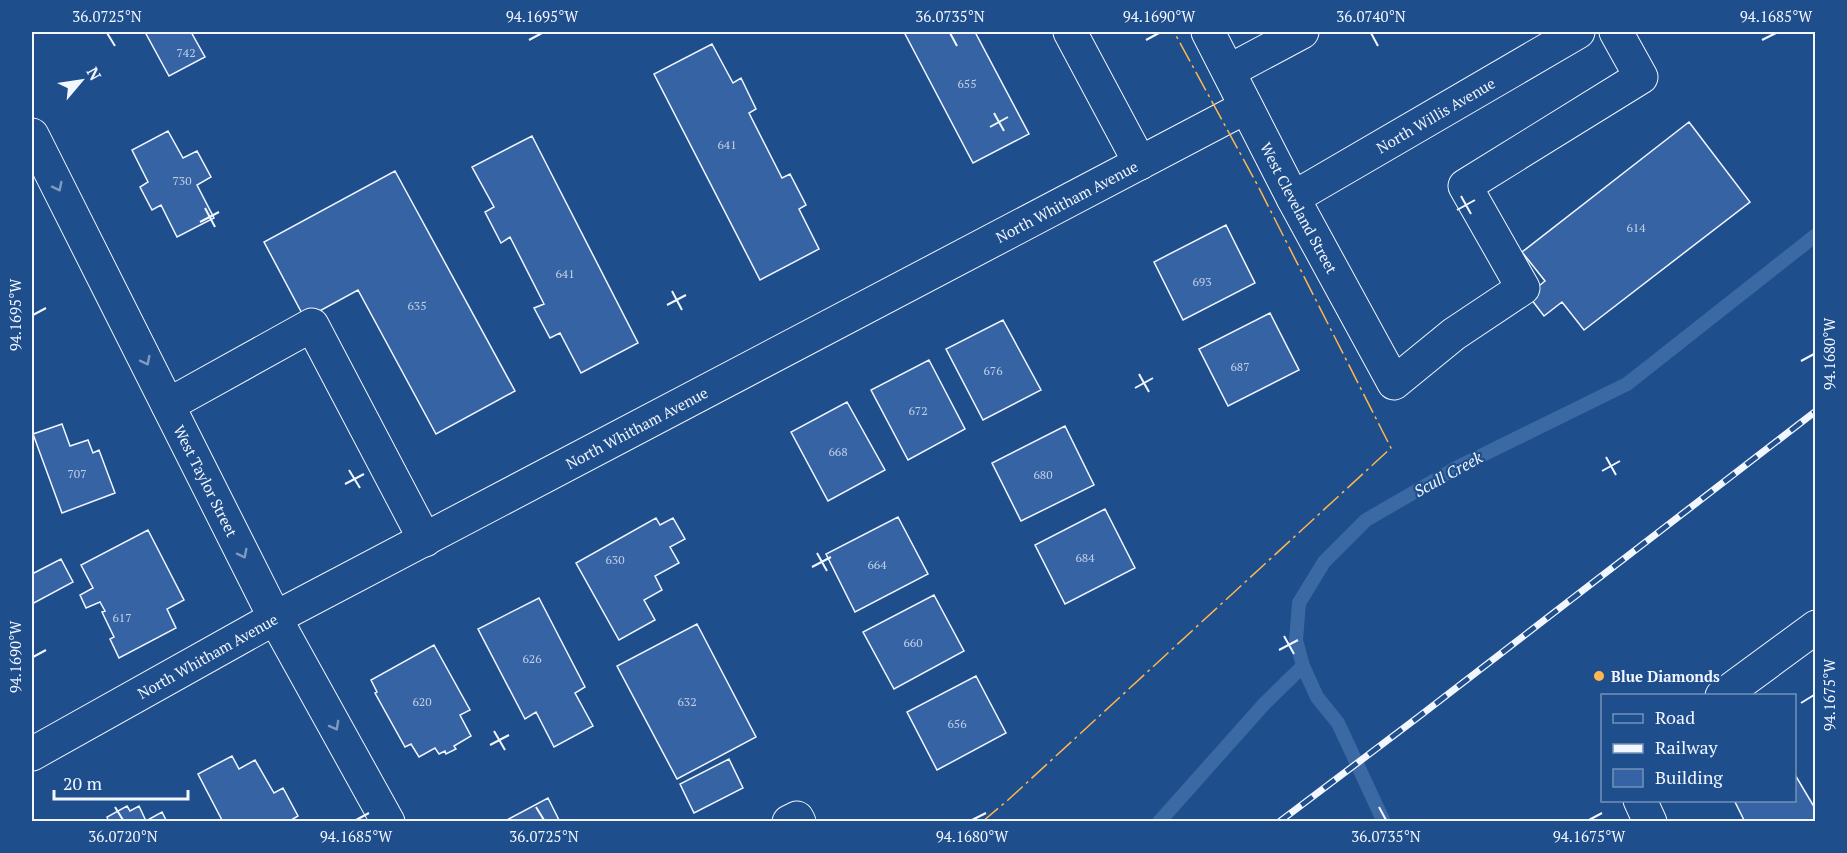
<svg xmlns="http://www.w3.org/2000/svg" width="1847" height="853" viewBox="0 0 1847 853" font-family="'PT Serif',serif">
  <rect width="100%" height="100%" fill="#1f4e8c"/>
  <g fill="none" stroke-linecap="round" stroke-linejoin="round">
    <path stroke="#3b69a3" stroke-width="14" d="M1159,822l106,-119 38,-37
      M1384,822l-46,-99 -21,-26 -14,-31 -7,-26 3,-37 25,-41 42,-42 90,-52 171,-84 189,-149"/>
  </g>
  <path fill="#3563a3" stroke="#f2f6ff" stroke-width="1.5" d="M145,32h46l14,25 -36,19z
    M904,32h71l54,102 -56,29z
    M712,44l21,39 8,-5 15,31 -7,4 33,65 8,-4 16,31 -7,4 20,40 -59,31 -106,-206z
    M1689,122l61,80 -166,128 -22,-28 -18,14 -16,-21 17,-14 -23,-29z
    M168,131l15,27 14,-7 14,26 -14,8 17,33 -37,19 -16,-32 -9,5 -12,-23 8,-5 -16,-32z
    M532,136l106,207 -57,30 -21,-40 -10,5 -16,-30 10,-4 -34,-67 -9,6 -16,-31 9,-5 -22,-40z
    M395,171l120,220 -79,43 -78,-144 -53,29 -41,-77z
    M1226,225l29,58 -72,37 -29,-58z
    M1270,313l29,57 -71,36 -29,-57z
    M1003,320l38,70 -58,30 -37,-71z
    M929,360l36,69 -57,31 -37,-70z
    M847,402l38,68 -57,31 -37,-69z
    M62,424l8,22 18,-6 5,13 6,-3 16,43 -53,20 -29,-79z
    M1065,426l29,59 -73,36 -29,-58z
    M1105,509l30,59 -70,36 -30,-59z
    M898,517l30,57 -73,38 -29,-58z
    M656,518l4,7 13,-7 12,21 -15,8 9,16 -24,13 7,14 -18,10 11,20 -36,20 -43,-77z
    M148,530l36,70 -17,9 9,19 -57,30 -9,-19 4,-2 -12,-25 3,-1 -5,-9 -14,6 -6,-13 13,-7 -12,-23z
    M61,559l12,23 -41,22v-30z
    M934,595l30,56 -70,38 -31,-57z
    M539,598l46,89 -10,6 18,33 -39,21 -18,-35 -11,7 -47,-90z
    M697,624l59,113 -79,42 -60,-113z
    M434,645l36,65 -10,5 11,21 -17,10 2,3 -10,5 -1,-3 -6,3 -4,-6 -16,9 -8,-13 -6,3 -30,-54 2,-1 -6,-12z
    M976,676l30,57 -69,37 -30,-58z
    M232,756l7,13 16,-9 19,33 9,-5 15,28 -10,6h-65l-25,-48z
    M729,759l14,29 -49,25 -14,-29z
    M1794,773l22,37v12h-71l-11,-22h60z
    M548,798l12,24h-57z
    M127,806l3,5 9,-5 7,15 16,-9 5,10h-58l-2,-5z"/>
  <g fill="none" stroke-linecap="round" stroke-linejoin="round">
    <g stroke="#f2f6ff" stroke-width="35">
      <g id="minor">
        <path d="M1070,32l70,131"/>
        <path id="s1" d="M1208,32l85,166 101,185 60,-49 69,-46 -58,-102 176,-109 -25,-45"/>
        <path d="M1229,71l73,-39"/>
        <path id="s2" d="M32,135l243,483 113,204"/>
        <path id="s3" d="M1293,198l285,-166"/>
        <path d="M168,405l144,-80 113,215"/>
        <path d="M1722,696l94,-69"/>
        <path id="s4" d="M32,754l243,-136 971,-511"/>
        <path d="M1640,800l10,22"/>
        <path d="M789,822l8,-4 2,4"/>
      </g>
    </g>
    <use href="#minor" stroke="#1f4e8c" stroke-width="33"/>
    <g stroke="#f2f6ff" stroke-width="7">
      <path id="rail" d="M1279,822l138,-104 399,-307"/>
    </g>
    <use href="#rail" stroke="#1f4e8c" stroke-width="4.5" stroke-dasharray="14" stroke-linecap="butt"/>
    <path stroke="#ffb74d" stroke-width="1.5" stroke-dasharray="21 4.5 3 4.5" stroke-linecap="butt" d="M982,822l26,-22 383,-352 -133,-262 -84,-154"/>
  </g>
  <defs><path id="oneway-chevron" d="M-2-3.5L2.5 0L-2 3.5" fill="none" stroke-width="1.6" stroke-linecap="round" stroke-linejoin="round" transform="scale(1.5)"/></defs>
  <g stroke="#7e9ac0">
    <use href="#oneway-chevron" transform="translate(58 187) rotate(63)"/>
    <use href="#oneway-chevron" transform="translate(146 361) rotate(63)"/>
    <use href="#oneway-chevron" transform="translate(243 554) rotate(63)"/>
    <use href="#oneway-chevron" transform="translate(335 726) rotate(61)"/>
  </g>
  <path fill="none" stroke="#f2f6ff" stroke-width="2" d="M107,33l8,13M950,33l7,13M1371,33l7,13M529,40l13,-7M1146,40l13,-7M1762,40l14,-7M994,113l10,18M990,127l18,-10M1461,196l10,18M205,208l10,19M1457,210l18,-10M200,222l19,-10M672,291l10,19M667,305l19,-10M33,315l13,-7M1801,361l13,-7M1139,374l10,18M1135,388l18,-10M1606,457l10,18M349,470l11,18M1602,471l18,-10M345,484l19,-10M817,553l10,18M812,567l19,-10M1284,636l10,18M1279,650l19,-10M33,657l13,-7M1801,703l13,-8M494,731l11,19M490,745l19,-10M115,807l8,13M536,807l8,13M1379,807l7,13M356,820l13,-7M972,820l14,-7M1589,820l13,-7"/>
  <circle fill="#ffb74d" stroke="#1f4e8c" stroke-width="2" cx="1599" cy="676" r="6"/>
  <g text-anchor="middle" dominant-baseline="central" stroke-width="4.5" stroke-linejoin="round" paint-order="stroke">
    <g font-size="12" fill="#c3d1e8">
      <text x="186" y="52">742</text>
      <text x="967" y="83">655</text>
      <text x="727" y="144">641</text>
      <text x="182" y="180">730</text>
      <text x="1636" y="227">614</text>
      <text x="565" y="273">641</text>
      <text x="1202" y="281">693</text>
      <text x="417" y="305">635</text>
      <text x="1240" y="366">687</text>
      <text x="993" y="370">676</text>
      <text x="918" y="410">672</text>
      <text x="838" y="451">668</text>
      <text x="77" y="473">707</text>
      <text x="1043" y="474">680</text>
      <text x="1085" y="557">684</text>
      <text x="615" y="559">630</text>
      <text x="877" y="564">664</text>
      <text x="122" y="617">617</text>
      <text x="913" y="642">660</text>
      <text x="532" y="658">626</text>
      <text x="422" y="701">620</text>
      <text x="687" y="701">632</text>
      <text x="957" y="723">656</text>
    </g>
    <g font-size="15" fill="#f2f6ff" stroke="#1f4e8c">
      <text stroke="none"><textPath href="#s3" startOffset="165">North Willis Avenue</textPath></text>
      <text stroke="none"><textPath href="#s4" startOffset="1173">North Whitham Avenue</textPath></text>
      <text stroke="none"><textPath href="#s1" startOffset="198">West Cleveland Street</textPath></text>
      <text stroke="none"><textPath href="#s4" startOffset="687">North Whitham Avenue</textPath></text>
      <text stroke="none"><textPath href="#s2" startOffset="387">West Taylor Street</textPath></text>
      <text stroke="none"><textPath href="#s4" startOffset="201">North Whitham Avenue</textPath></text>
    </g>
    <g font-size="15" font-weight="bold" fill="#f2f6ff" stroke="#1f4e8c" text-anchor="start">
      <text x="1611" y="676">Blue Diamonds</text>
    </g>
    <g font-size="16" font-style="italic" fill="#f2f6ff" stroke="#1f4e8c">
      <text transform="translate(1448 474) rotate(-29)">Scull Creek</text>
    </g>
  </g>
  <rect width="1847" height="853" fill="none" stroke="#1f4e8c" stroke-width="66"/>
  <rect x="1601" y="694" width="195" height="108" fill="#1f4e8c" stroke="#7391ba" stroke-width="1.5"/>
  <rect x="1613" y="714" width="30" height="9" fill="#1f4e8c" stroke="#7391ba" stroke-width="1.5"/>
  <text x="1655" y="724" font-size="18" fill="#f2f6ff">Road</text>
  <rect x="1613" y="744" width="30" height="9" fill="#f2f6ff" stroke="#7391ba" stroke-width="1.5"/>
  <text x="1655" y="754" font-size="18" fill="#f2f6ff">Railway</text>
  <rect x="1613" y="769" width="30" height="18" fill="#3563a3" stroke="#7391ba" stroke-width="1.5"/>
  <text x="1655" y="784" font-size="18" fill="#f2f6ff">Building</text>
  <g transform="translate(81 81) rotate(61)" stroke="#1f4e8c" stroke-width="4.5" paint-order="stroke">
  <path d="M0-4.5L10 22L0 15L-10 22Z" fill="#f2f6ff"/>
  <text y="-9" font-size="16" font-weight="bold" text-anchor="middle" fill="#f2f6ff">N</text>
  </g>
  <path d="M54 790v9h134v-9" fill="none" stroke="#f2f6ff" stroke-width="3"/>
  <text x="63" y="790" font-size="18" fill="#f2f6ff" stroke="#1f4e8c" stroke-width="4.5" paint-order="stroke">20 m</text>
  <rect x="33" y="33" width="1781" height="787" fill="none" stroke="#f2f6ff" stroke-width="2"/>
  <g font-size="15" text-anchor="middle" fill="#f2f6ff">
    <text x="107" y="22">36.0725°N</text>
    <text x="542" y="22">94.1695°W</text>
    <text x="950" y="22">36.0735°N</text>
    <text x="1159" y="22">94.1690°W</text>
    <text x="1371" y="22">36.0740°N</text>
    <text x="1776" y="22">94.1685°W</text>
    <text transform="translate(16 315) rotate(-90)" y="5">94.1695°W</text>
    <text transform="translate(1830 354) rotate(-90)" y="5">94.1680°W</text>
    <text transform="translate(16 657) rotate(-90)" y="5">94.1690°W</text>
    <text transform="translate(1830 695) rotate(-90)" y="5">94.1675°W</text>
    <text x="123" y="842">36.0720°N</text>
    <text x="356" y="842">94.1685°W</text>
    <text x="544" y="842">36.0725°N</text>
    <text x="972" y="842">94.1680°W</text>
    <text x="1386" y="842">36.0735°N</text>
    <text x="1589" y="842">94.1675°W</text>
  </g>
</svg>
